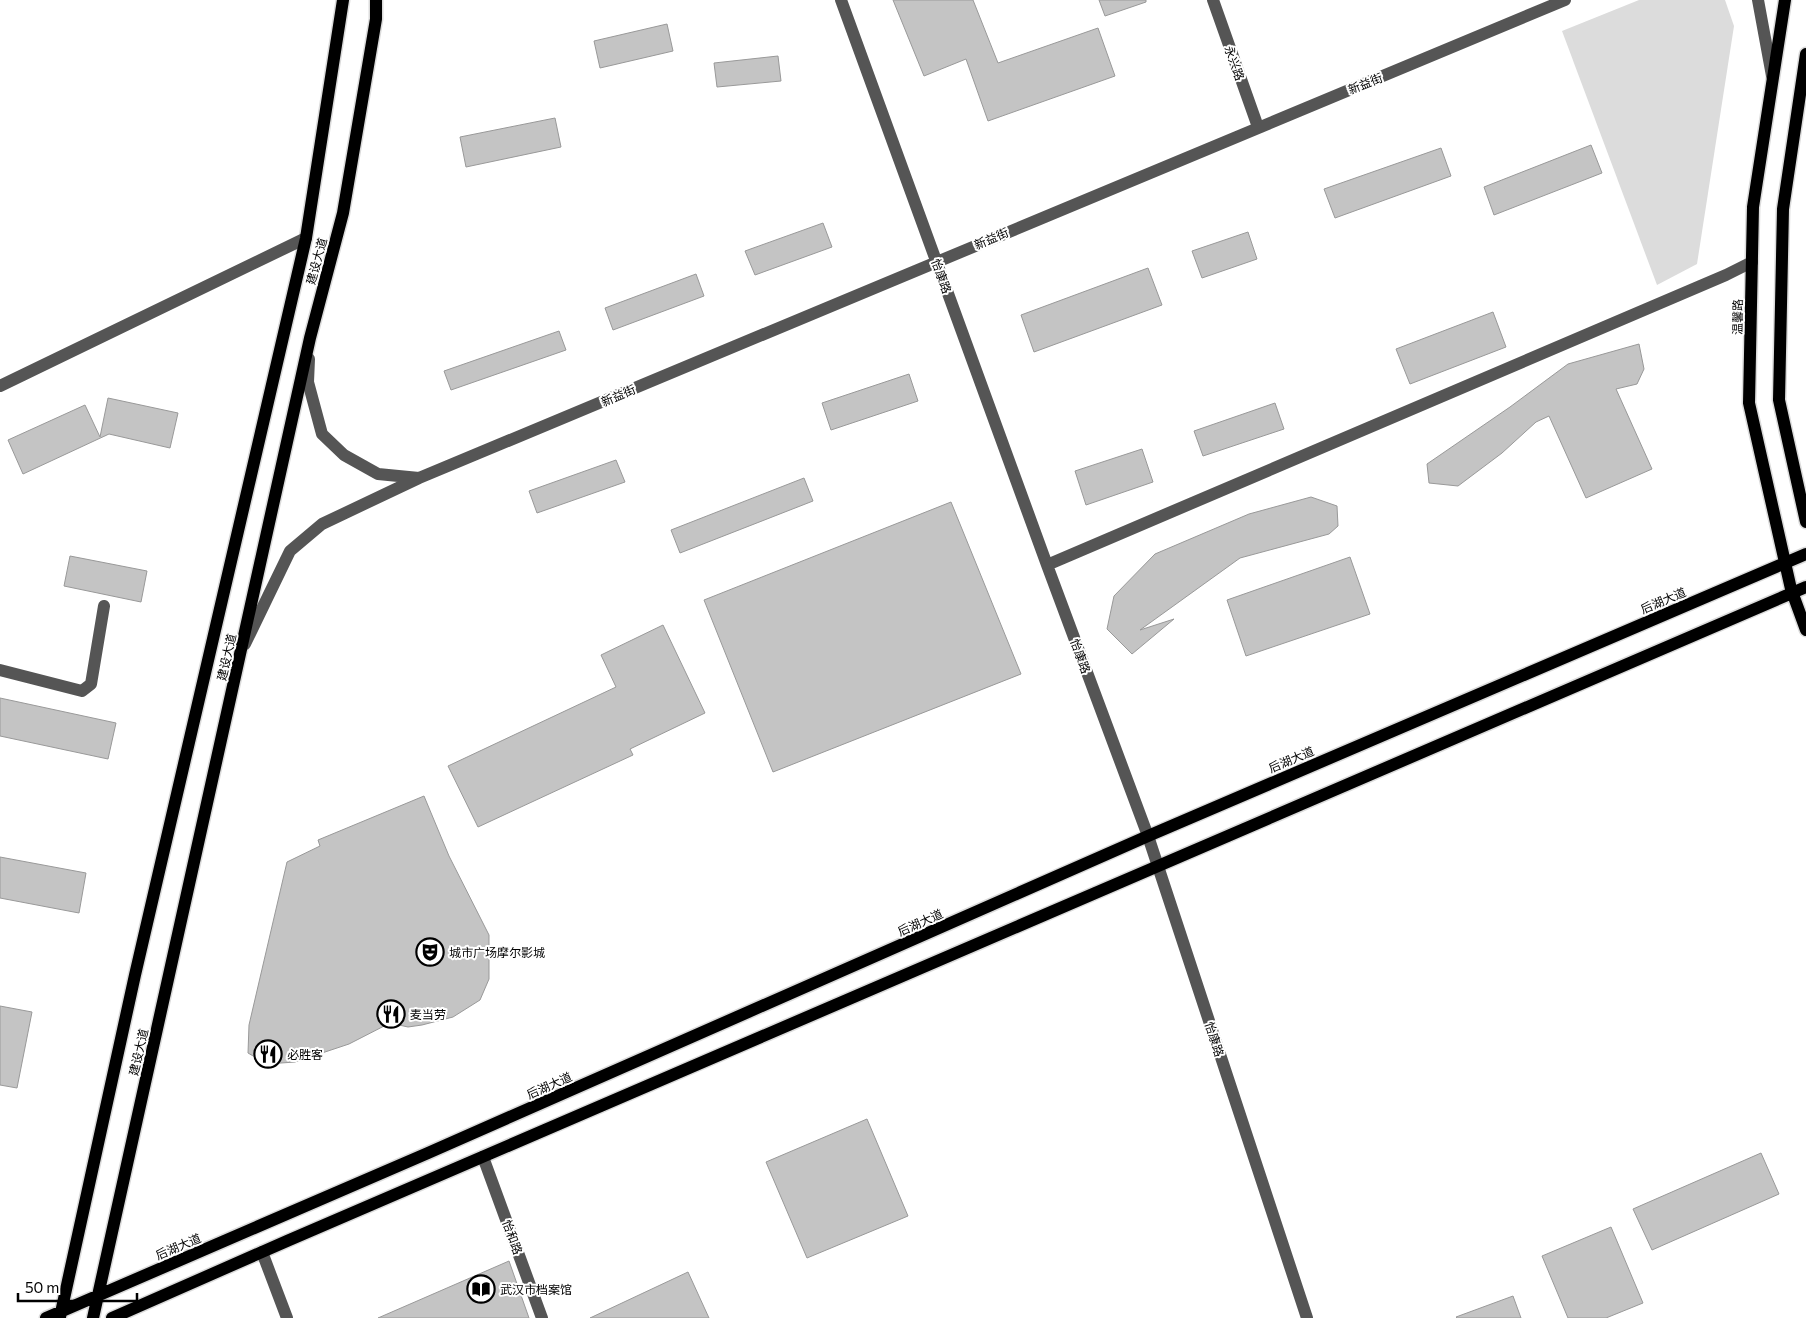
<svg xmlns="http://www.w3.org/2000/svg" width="1806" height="1318" viewBox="0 0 1806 1318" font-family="Commissioner,'Noto Sans SC',sans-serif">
  <rect width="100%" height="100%" fill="#fff"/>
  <path fill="#dcdcdc" d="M1639,0h86l9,26 -37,238 -40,21 -95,-254z"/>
  <path fill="#c4c4c4" stroke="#999" d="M893,0h80l25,63 100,-35 17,48 -127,45 -22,-62 -42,17z
    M1099,0h47v2l-41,14z
    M667,24l6,27 -73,17 -6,-27z
    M778,56l3,25 -64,6 -3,-24z
    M555,118l6,29 -95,20 -6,-30z
    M1591,145l11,28 -108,42 -10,-28z
    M1441,148l10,28 -116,42 -11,-29z
    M823,223l9,24 -77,28 -10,-24z
    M1248,232l9,27 -55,19 -10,-27z
    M1148,268l14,37 -128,47 -13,-37z
    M696,274l8,22 -91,34 -8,-22z
    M1493,312l13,35 -96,37 -14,-35z
    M559,331l7,19 -115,40 -7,-19z
    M1639,344l5,25 -7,15 -21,5 36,80 -66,29 -37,-82 -13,6 -34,31 -44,33 -29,-3 -2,-19 83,-57 58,-43z
    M909,374l9,27 -87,29 -9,-27z
    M108,398l70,15 -8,35 -61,-14 -86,40 -15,-34 77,-35 15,32z
    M1275,403l9,26 -81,27 -9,-25z
    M1142,449l11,33 -67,23 -11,-34z
    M616,460l9,22 -88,31 -8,-22z
    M804,478l9,23 -133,52 -9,-23z
    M1311,497l26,9 1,20 -9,8 -89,24 -100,72 34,-11 -42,35 -25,-25 7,-33 41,-42 94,-40z
    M951,502l70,172 -248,98 -69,-172z
    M70,556l77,15 -6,31 -77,-16z
    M1350,557l20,57 -124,42 -19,-56z
    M663,625l42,88 -75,36 3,6 -155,72 -30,-61 168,-79 -15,-32z
    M0,698l116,25 -8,36 -108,-23z
    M424,796l25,60 40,79v44l-9,21 -27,17 -31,8 -14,2 -18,-4 -41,21 -54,18 -28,2 -19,-11 1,-28 38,-163 33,-16 -2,-6z
    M0,857l86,16 -7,40 -79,-15z
    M0,1006l32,6 -15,76 -17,-3z
    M867,1119l41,97 -101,42 -41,-96z
    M1761,1153l18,41 -127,56 -19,-41z
    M1611,1227l32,76 -37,15h-38l-26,-62z
    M509,1261l20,57h-151z
    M688,1272l21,46h-119z
    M1513,1296l8,22h-64l-1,-1z"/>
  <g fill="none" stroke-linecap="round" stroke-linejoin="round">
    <g stroke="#dbdbdb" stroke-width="15">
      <path id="major" d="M1785,0l-32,207 -4,196 42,186 15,41
        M1806,54l-23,155 -4,191 27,122
        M60,1317l75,-342 171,-737 37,-238
        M46,1318l382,-165 720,-317 658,-282
        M93,1318l217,-980 33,-125 33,-194v-19
        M112,1318l175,-77 1519,-654"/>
    </g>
    <path stroke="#555" stroke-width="12" d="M841,0l206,565 101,271 159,482
      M1213,0l45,127
      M1758,0l14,76
      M0,386l306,-148
      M419,478l1146,-478
      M1047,565l679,-290 26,-13
      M245,644l45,-93 32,-27 97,-46 -41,-4 -34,-19 -22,-21 -14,-52 1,-23
      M0,670l82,21 9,-7 13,-78
      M483,1157l59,161
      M262,1252l25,66"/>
    <use href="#major" stroke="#000" stroke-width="12"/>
  </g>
  <defs>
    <g id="theatre-ring" transform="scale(1.4375)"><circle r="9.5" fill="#fff" stroke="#000" stroke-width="1.5"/><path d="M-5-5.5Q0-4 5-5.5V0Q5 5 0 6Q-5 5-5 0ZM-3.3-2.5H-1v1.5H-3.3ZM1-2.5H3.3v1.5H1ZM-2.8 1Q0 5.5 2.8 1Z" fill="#000"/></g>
    <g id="restaurant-ring" transform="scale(1.4375)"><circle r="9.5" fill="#fff" stroke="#000" stroke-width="1.5"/><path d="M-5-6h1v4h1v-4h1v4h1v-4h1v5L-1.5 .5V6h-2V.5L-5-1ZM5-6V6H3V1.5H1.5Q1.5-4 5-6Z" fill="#000"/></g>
    <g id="library-ring" transform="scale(1.4375)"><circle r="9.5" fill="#fff" stroke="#000" stroke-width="1.5"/><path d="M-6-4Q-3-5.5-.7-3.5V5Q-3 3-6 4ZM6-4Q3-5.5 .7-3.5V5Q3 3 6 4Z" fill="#000"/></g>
  </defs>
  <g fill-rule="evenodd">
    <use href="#theatre-ring" x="430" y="952"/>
    <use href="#restaurant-ring" x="391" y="1014"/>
    <use href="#restaurant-ring" x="268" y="1054"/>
    <use href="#library-ring" x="481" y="1289"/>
  </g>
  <g text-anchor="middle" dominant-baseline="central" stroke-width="4" stroke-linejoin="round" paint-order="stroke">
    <g font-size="12" fill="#000" stroke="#fff">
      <text transform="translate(1235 63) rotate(70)">永兴路</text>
      <text transform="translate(1365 83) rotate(-22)">新益街</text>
      <text transform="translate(991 238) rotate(-23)">新益街</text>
      <text transform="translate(316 261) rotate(-75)">建设大道</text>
      <text transform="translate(942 276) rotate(70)">怡康路</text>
      <text transform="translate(1737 317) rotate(-89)">温馨路</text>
      <text transform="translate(618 395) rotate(-23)">新益街</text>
      <text transform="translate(1663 600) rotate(-23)">后湖大道</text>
      <text transform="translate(1081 656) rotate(70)">怡康路</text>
      <text transform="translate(226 657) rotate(-77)">建设大道</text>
      <text transform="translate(1291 759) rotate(-23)">后湖大道</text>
      <text transform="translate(920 922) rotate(-24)">后湖大道</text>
      <text transform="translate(1215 1039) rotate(72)">怡康路</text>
      <text transform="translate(138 1052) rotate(-77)">建设大道</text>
      <text transform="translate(549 1085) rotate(-24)">后湖大道</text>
      <text transform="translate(513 1237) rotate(70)">怡和路</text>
      <text transform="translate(178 1246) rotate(-23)">后湖大道</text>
    </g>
    <g font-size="12" fill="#000" stroke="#fff" text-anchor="start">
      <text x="449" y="952">城市广场摩尔影城</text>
      <text x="410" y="1014">麦当劳</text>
      <text x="287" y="1054">必胜客</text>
      <text x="500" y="1289">武汉市档案馆</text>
    </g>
  </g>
  <path d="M18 1293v8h119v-8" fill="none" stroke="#000000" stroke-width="2.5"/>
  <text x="25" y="1293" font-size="15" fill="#000000" stroke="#ffffff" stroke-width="4" paint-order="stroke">50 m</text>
</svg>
